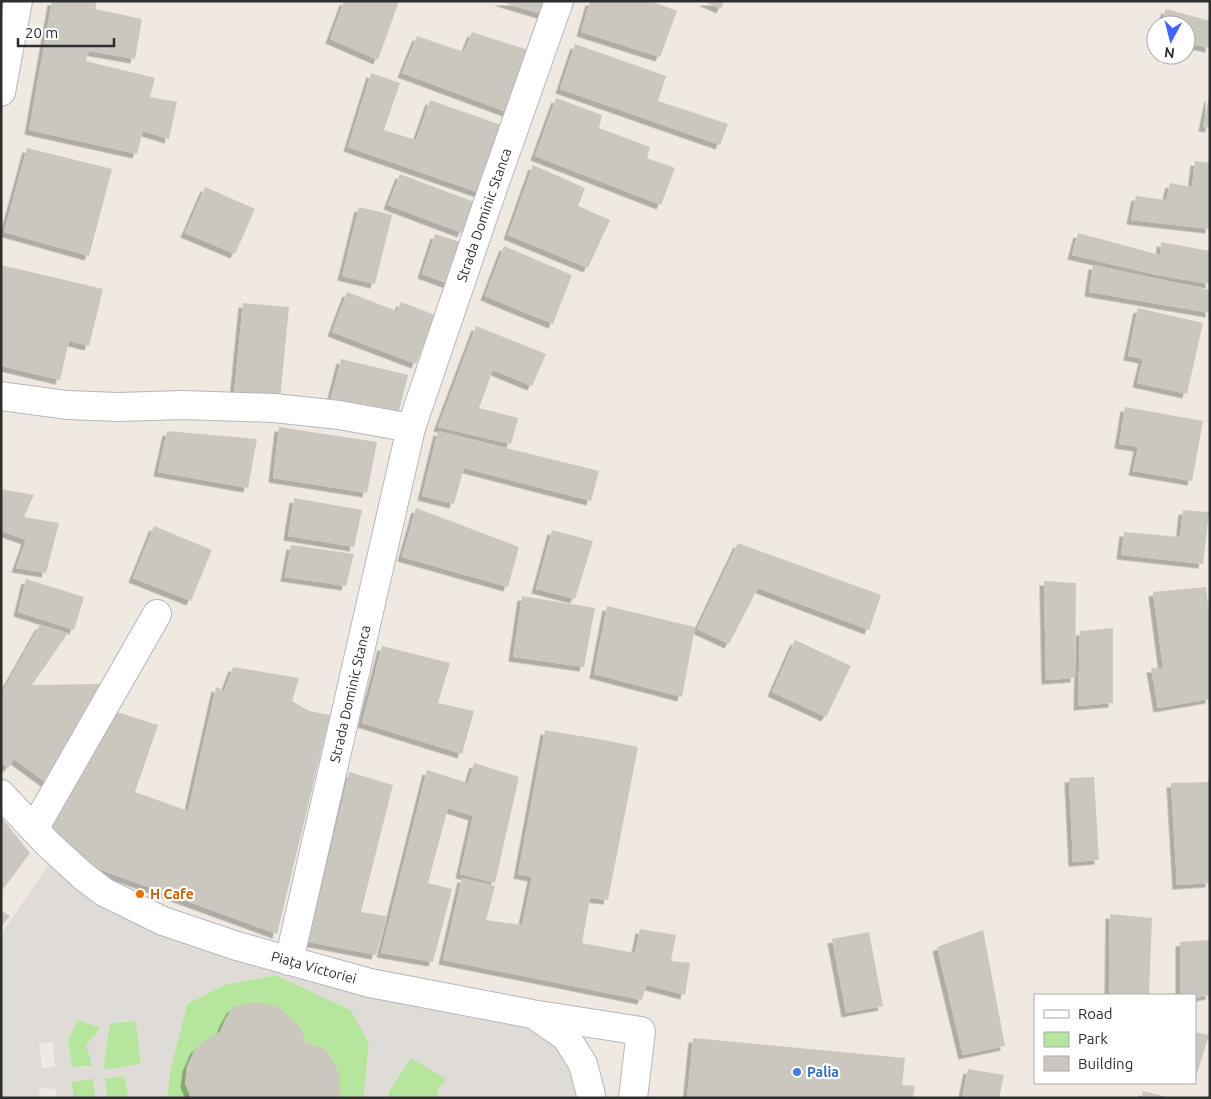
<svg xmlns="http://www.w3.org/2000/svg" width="1211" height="1099" viewBox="0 0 1211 1099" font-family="Ubuntu,sans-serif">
  <defs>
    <filter id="shadow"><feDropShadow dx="-4.5" dy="4.5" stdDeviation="0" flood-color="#0004"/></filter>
  </defs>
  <rect width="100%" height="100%" fill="#efe9e1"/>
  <path fill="#b6e59e" d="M276,975l75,35 18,32 -5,56h-197l3,-27 17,-67 37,-19z
    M78,1019l23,9 -9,38 -20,1 -4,-27z
    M136,1021l5,43 -38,6 7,-47z
    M411,1058l36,21 -8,9 -2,10h-47l-2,-5z
    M124,1076l5,22h-22l-2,-20z
    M93,1078l3,20h-22l-3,-16z"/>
  <path fill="#dfdcd8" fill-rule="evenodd" d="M51,861l33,33 82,40 358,87 44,33 14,44h-145l2,-10 8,-9 -36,-21 -23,34 2,6h-26l5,-56 -18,-32 -75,-35 -52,10 -37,19 -17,67 -3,27h-38l-5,-22 -19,2 2,20h-11l-4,-20 -21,4 3,16h-16l-3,-9 -16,-2 1,11h-39v-164zM78,1020l22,8 -14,17 6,21 -20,1 -4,-27zM136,1021l5,43 -38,6 7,-47zM53,1042l2,25 -13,1 -3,-25z"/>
  <path fill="#cbc7bf" filter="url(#shadow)" d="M52,1h45l-2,8 47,10 -7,40 -46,-8 -3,10 69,17 -5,19 27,5 -8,37 -26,-8 -6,23 -108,-24z
    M344,1h55l-21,59 -48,-21z
    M498,1h51l-4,14z
    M590,1h61l26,10 -17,46 -79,-25z
    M703,1h21l-3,8z
    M1166,9l44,12v27l-24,-5v-18h-26z
    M472,32l56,18 -21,62 -105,-39 15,-37 47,16z
    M575,44l91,32 -8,25 70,23 -8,21 -160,-56z
    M371,73l29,10 -16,47 32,10 14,-40 71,25 -21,68 -132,-46z
    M1209,97l1,1v30l-7,-1z
    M556,98l46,17 -3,13 51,19 -3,11 28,10 -14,37 -126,-49z
    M27,148l85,21 -23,87 -85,-24z
    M1195,161l15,2v66l-79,-9 5,-24 30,4 4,-17 22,4z
    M533,165l52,23 -7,18 32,14 -22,48 -80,-33z
    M400,174l74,28 -12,31 -74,-28z
    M205,187l50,22 -20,45 -50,-21z
    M359,207l33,8 -17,69 -33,-8z
    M1078,233l82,22 1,-13 49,9v33l-53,-9 -85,-20z
    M435,234l28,9 -14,41 -27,-10z
    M504,246l68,29 -19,49 -68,-28z
    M1,265l102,24 -14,57 -20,-5 -9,39 -59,-14z
    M1093,265l117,25v23l-121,-21z
    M347,292l50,19 4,-9 34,13 -19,49 -84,-32z
    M243,303l46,4 -9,92 -46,-5z
    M1138,308l65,15 -16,71 -50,-11 6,-24 -15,-3z
    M476,326l70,28 -14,32 -39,-16 -14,38 39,10 -7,26 -73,-17z
    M341,359l67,16 -11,44 -67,-17z
    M1125,407l78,14 -11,60 -59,-10 5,-24 -19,-3z
    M279,427l98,15 -10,51 -94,-15z
    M167,431l90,8 -9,49 -90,-16z
    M438,431l161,40 -8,30 -127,-33 -10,36 -32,-8z
    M1,489l33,6 -10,22 35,6 -13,50 -30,-5 10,-28 -25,-9z
    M294,498l68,12 -8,37 -66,-11z
    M416,508l103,39 -11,40 -106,-30z
    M1183,510l26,2 -6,52 -82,-9 3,-23 56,5z
    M154,526l58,24 -21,51 -58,-23z
    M552,530l41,11 -18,58 -39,-10z
    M738,543l143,52 -12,35 -111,-42 -29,56 -32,-15z
    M291,545l63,9 -8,32 -61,-9z
    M26,579l58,18 -10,33 -56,-18z
    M1044,581l32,2 -1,95 -29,2z
    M1206,587l4,37v75l-52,9 -7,-40h12l-10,-76z
    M522,596l73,12 -11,59 -71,-10z
    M607,606l88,21 -13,70 -88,-23z
    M40,625l28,8 -36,52 68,-1 -34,78 -14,25 -38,-28 -6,9 -7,-6v-68z
    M1113,628v75l-35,3 2,-75z
    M795,640l56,26 -25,51 -54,-25z
    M382,646l68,17 -12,40 36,8 -12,43 -100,-31z
    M233,667l66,11 -7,23 17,10 21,4 -53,219 -195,-71 -39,-34 64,-120 51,16 -23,67 53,19 28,-124 8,4z
    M545,730l64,11 29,6 -30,153 -18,-2 -8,45 53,10 5,-24 36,6 -5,26 19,2 -5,32 -39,-10 -4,15 -199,-40 19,-82 33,8 -9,34 36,5 10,-48 -14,-3z
    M474,763l45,14 -24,106 -35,-9 13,-58 -25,-8 -20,75 24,6 -19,73 -52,-9 46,-183 41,13z
    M349,772l44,13 -32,127 26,4 -11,39 -67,-13z
    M1094,777l5,83 -26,2 -4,-84z
    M1210,782v101l-33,2 -6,-102z
    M1,817l29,36 -29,39z
    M1,910l9,6 -9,11z
    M1110,914l42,4 -3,77h-40z
    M983,930l22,116 -42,9 -26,-108z
    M869,932l14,74 -37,7 -14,-74z
    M1210,940v55l-15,3v-3h-15v-53z
    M247,1003h17l15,5 11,9 11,11 4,14 19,7 7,9 9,17v23h-149l-6,-15 2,-16 8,-18 13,-10 12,-7 5,-12 7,-12z
    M1195,1032l14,3 -14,45z
    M693,1038l212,20 -3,27 13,1 -2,12h-226z
    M968,1069l36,6 -5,23h-37z
    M1143,1091l24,6 -1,1h-24z"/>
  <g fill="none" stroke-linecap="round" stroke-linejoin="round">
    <g stroke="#b4b7c1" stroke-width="30">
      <g id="minor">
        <path d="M1,92l17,-91"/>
        <path d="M1,396l66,9 51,2 65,-2 91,3 65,7 72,13"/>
        <path d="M34,829l123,-215"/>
        <path id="s1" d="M289,961l122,-533 75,-220 73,-207"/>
      </g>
    </g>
    <g stroke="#b4b7c1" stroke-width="30">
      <g id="secondary">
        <path id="s2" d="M1,794l46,49 36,33 21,16 59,29 74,25 133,37 162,31 109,17 -8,67"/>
        <path d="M536,1016l30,21 17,27 8,31v3"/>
      </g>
    </g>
    <use href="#minor" stroke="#fff" stroke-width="28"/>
    <use href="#secondary" stroke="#fff" stroke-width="28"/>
  </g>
  <circle fill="#e8710a" stroke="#fff" stroke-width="2" cx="140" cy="894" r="5"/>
  <circle fill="#3f7fe0" stroke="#fff" stroke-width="2" cx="797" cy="1072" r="5"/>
  <g text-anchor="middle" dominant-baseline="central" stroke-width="4.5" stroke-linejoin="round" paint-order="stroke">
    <g font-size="14" fill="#2e2e2e" stroke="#fff">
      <text stroke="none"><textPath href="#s1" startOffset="772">Strada Dominic Stanca</textPath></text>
      <text stroke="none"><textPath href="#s1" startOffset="274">Strada Dominic Stanca</textPath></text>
      <text stroke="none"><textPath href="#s2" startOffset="366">Piața Victoriei</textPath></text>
    </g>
    <g font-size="14" font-weight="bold" fill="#c56008" stroke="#fff" text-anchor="start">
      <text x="150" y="894">H Cafe</text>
    </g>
    <g font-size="14" font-weight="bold" fill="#366cbe" stroke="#fff" text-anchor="start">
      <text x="807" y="1072">Palia</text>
    </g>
  </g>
  <rect width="1211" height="1099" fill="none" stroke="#2e2e2e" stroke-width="5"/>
  <rect x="1034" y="994" width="162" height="90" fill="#ffffff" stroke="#ababab"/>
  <rect x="1044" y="1010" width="25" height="8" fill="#ffffff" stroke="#ababab"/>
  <text x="1078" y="1019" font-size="15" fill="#2e2e2e">Road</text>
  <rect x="1044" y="1032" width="25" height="15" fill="#b6e59e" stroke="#ababab"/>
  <text x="1078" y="1044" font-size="15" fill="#2e2e2e">Park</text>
  <rect x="1044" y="1056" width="25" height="15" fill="#cbc7bf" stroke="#ababab"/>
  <text x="1078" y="1069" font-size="15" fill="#2e2e2e">Building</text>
  <g transform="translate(1171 40) rotate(187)"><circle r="24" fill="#ffffff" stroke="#ababab"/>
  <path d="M0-4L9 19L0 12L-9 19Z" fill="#4264fb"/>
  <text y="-8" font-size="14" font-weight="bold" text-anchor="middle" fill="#2e2e2e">N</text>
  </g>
  <path d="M18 38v8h96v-8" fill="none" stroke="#2e2e2e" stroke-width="2.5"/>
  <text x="25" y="38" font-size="15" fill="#2e2e2e" stroke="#ffffff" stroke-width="4" paint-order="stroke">20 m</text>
</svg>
